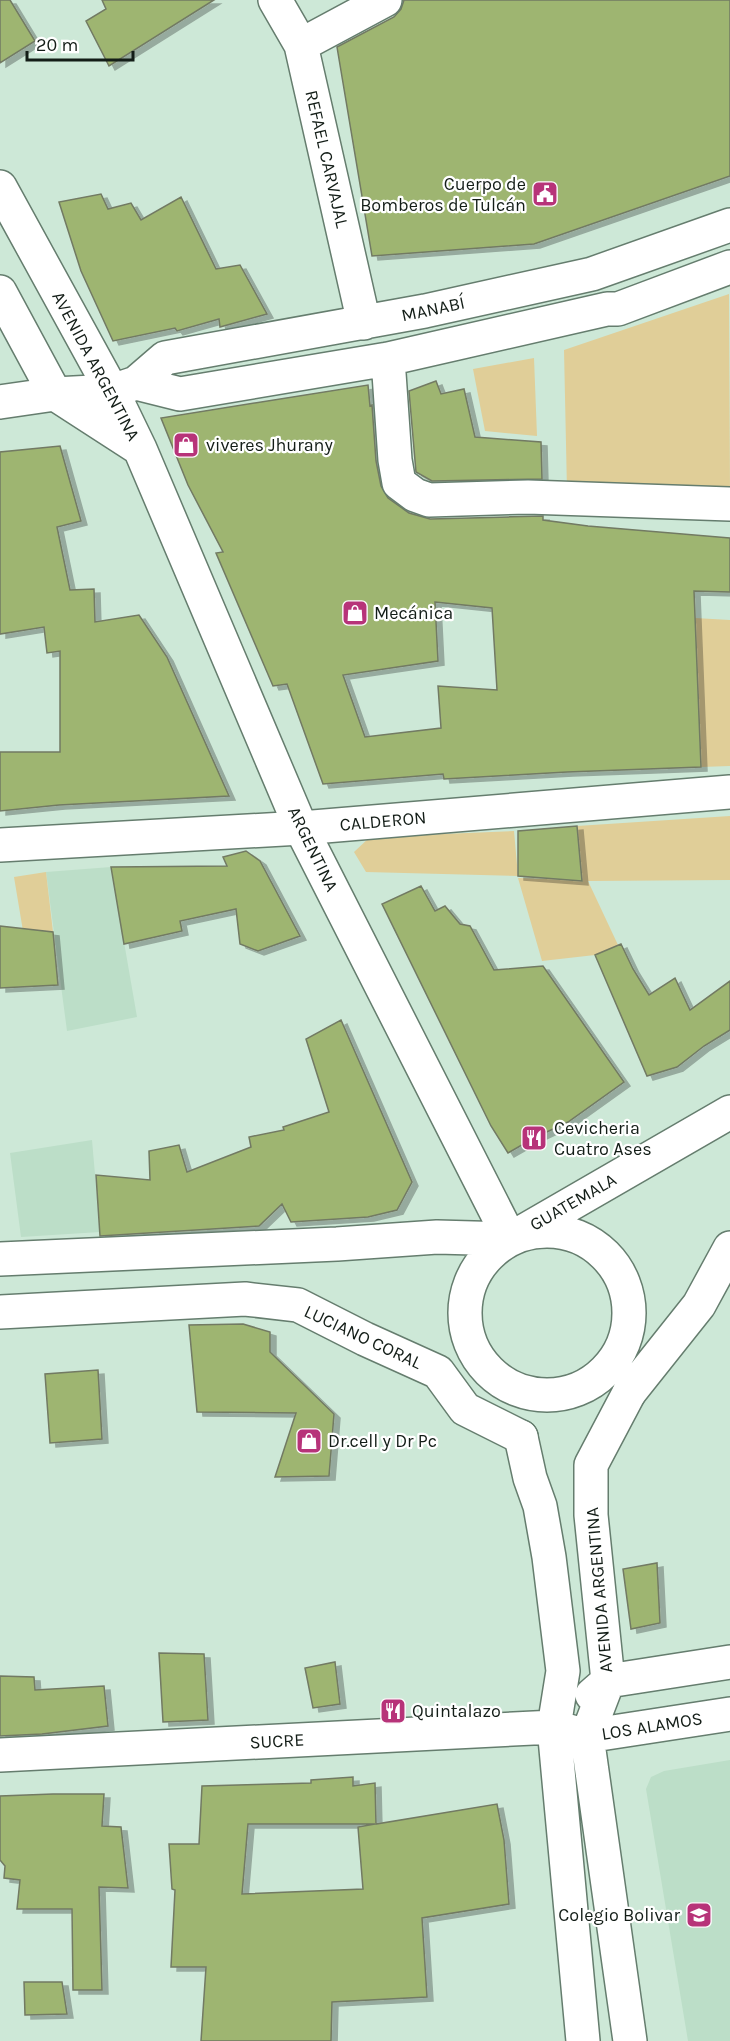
<svg xmlns="http://www.w3.org/2000/svg" width="730" height="2041" viewBox="0 0 730 2041" font-family="Karla,sans-serif">
  <defs>
    <filter id="shadow"><feDropShadow dx="6" dy="4" stdDeviation="0" flood-color="#0004"/></filter>
  </defs>
  <rect width="100%" height="100%" fill="#cde8d7"/>
  <path fill="#bcdec8" d="M111,867l26,150 -70,14 -21,-159z
    M92,1140l8,92 -79,5 -11,-84z
    M730,1760v281h-42l-42,-252 5,-12 13,-6z"/>
  <path fill="#e0ce98" d="M729,294l1,202 -163,-5 -3,-141z
    M534,358l3,78 -52,-5 -12,-62z
    M695,618l35,2v146l-29,1z
    M730,816v64l-142,1 30,64 -23,10 -53,6 -24,-83 64,2 -5,-54z
    M514,831l4,45 -152,-4 -12,-20 16,-15z
    M46,872l7,60 -30,-1 -9,-54z"/>
  <path fill="#9eb571" stroke="#727a63" stroke-width="1.5" fill-rule="evenodd" filter="url(#shadow)" d="M0,0h10l25,41 -35,22z
    M102,0h112l-105,66 -23,-45 20,-12z
    M404,0h326v176l-196,68 -162,12 -35,-209 57,-30 7,-8z
    M101,194l7,15 23,-6 10,17 40,-23 35,72 24,-4 27,49 -47,13 -1,-8 -42,12 -2,-3 -62,13 -32,-70 -22,-69z
    M436,381l5,13 23,-5 11,48 66,5 1,37 -110,2 -16,-9 -7,-81z
    M368,385l2,21 2,-1 4,56 5,25 7,12 21,15 21,6 113,-3v4l45,6 142,12v54l-36,-1 7,176 -134,5 -123,7 -1,-5 -120,10 -36,-100 -14,2 -57,-133 7,-1 -35,-67 -27,-67zM435,602l57,6 5,82 -59,-4 3,42 -76,9 -22,-62 95,-14z
    M60,446l21,75 -24,6 13,63 24,-1 1,33 44,-7 28,42 62,139 -170,9 -59,6v-59h60v-101l-13,2 -3,-26 -44,7v-182z
    M577,826l5,55 -64,-5v-45z
    M246,851l14,10 40,75 -42,15 -18,-7 -4,-35 -56,12 2,10 -58,13 -13,-77 116,-1 -4,-9z
    M421,886l14,25 10,-5 15,18 10,2 24,44 49,-4 81,116 -56,40 -34,16 -26,15 -17,-27 -109,-222z
    M0,926l53,6 5,53 -58,3z
    M621,944l12,25 16,26 26,-17 15,32 40,-29v49l-26,16 -27,21 -30,9 -52,-121z
    M341,1020l71,162 -15,28 -29,7 -77,5 -9,-18 -23,22 -159,10 -4,-61 54,5 -1,-29 30,-6 8,27 64,-25 -2,-10 35,-7 -1,-3 46,-15 -23,-73z
    M243,1324l27,8v20l64,62 -5,62 -54,1 21,-64 -99,-1 -8,-87z
    M98,1370l4,69 -52,4 -5,-69z
    M657,1563l3,60 -29,6 -8,-60z
    M159,1653l45,1 4,66 -45,2z
    M335,1662l5,42 -27,4 -8,-40z
    M0,1676l34,1 1,13 69,-4 4,40 -66,8 -42,2z
    M353,1777v9l22,-3 1,41 121,-20 7,36 5,64 -87,14 5,79 -95,5 -1,39h-130l5,-74h-35l4,-77 -3,-1 -3,-45h30l3,-58 109,-3v-3zM248,1824h127l-17,3 5,62 -121,5z
    M53,1794h51l-2,32 19,1 7,61 -29,-1 3,103h-29l-1,-81h-55l3,-29 -16,-2 1,-12 -5,-6v-64z
    M24,1982h38l5,32 -42,1z"/>
  <g fill="none" stroke-linecap="round" stroke-linejoin="round">
    <g stroke="#657d6e" stroke-width="36">
      <path id="minor" d="M275,0l26,45 63,278
        M301,45l84,-45
        M388,359l7,101 4,23 16,12 14,5 99,-3 202,7
        M136,383l44,11 208,-35 219,-50h11l112,-42
        M0,402l55,-8 57,-3 24,-8 29,-25 260,-47 167,-37 138,-49
        M0,845l301,-17 429,-36
        M629,1393l-38,72v50l17,166 -21,55 43,305
        M521,1437l9,41 10,28 9,51 14,114 -9,56 29,314
        M592,1695l16,-14 122,-19
        M0,1755l554,-28 33,9 143,-22"/>
    </g>
    <g stroke="#657d6e" stroke-width="36">
      <path id="major" d="M0,187l112,204 28,58 161,379 209,411
        M0,292l55,102 85,55
        M465 1313a82 82 0 1 1 164 0a82 82 0 1 1-164 0Z
        M524,1231l206,-119
        M0,1259l337,-15 100,-7 73,2
        M0,1312l245,-13 53,6 67,34 73,33 27,37 56,28
        M629,1393l70,-88 31,-57"/>
    </g>
    <use href="#minor" stroke="#fff" stroke-width="33"/>
    <use href="#major" stroke="#fff" stroke-width="33"/>
  </g>
  <defs>
    <g id="civic-square" transform="scale(1.35)"><rect x="-9" y="-9" width="18" height="18" rx="4" fill="#b73379" stroke="#fff"/><path d="M-.6-6.5H3V-4.5H.6V-3L4-1V1h2V6H-6V1h2V-1L-.6-3ZM-1.2 2.5V6h2.4V2.5Z" fill="#fff"/></g>
    <g id="shop-square" transform="scale(1.35)"><rect x="-9" y="-9" width="18" height="18" rx="4" fill="#b73379" stroke="#fff"/><path d="M-5-2.5h2.3a2.7 3.5 0 0 1 5.4 0H5L5.5 6h-11ZM-1.5-2.5h3a1.5 2.3 0 0 0-3 0Z" fill="#fff"/></g>
    <g id="restaurant-square" transform="scale(1.35)"><rect x="-9" y="-9" width="18" height="18" rx="4" fill="#b73379" stroke="#fff"/><path d="M-5-6h1v4h1v-4h1v4h1v-4h1v5L-1.5 .5V6h-2V.5L-5-1ZM5-6V6H3V1.5H1.5Q1.5-4 5-6Z" fill="#fff"/></g>
    <g id="school-square" transform="scale(1.35)"><rect x="-9" y="-9" width="18" height="18" rx="4" fill="#b73379" stroke="#fff"/><path d="M0-5L7-2L0 1L-7-2ZM-4 1L0 2.5L4 1V4Q0 6-4 4Z" fill="#fff"/></g>
  </defs>
  <g fill-rule="evenodd">
    <use href="#civic-square" x="545" y="194"/>
    <use href="#shop-square" x="186" y="445"/>
    <use href="#shop-square" x="355" y="613"/>
    <use href="#restaurant-square" x="534" y="1138"/>
    <use href="#shop-square" x="309" y="1441"/>
    <use href="#restaurant-square" x="393" y="1711"/>
    <use href="#school-square" x="699" y="1915"/>
  </g>
  <g text-anchor="middle" dominant-baseline="central" stroke-width="4.5" stroke-linejoin="round" paint-order="stroke">
    <g font-size="18" fill="#131d17" stroke="#fff">
      <text transform="translate(327 159) rotate(77)">REFAEL CARVAJAL</text>
      <text transform="translate(433 309) rotate(-12)">MANABÍ</text>
      <text transform="translate(96 366) rotate(62)">AVENIDA ARGENTINA</text>
      <text transform="translate(383 821) rotate(-5)">CALDERON</text>
      <text transform="translate(313 849) rotate(64)">ARGENTINA</text>
      <text transform="translate(573 1202) rotate(-30)">GUATEMALA</text>
      <text transform="translate(363 1337) rotate(25)">LUCIANO CORAL</text>
      <text transform="translate(599 1590) rotate(-95)">AVENIDA ARGENTINA</text>
      <text transform="translate(652 1726) rotate(-9)">LOS ALAMOS</text>
      <text transform="translate(277 1741) rotate(-3)">SUCRE</text>
    </g>
    <g font-size="18" fill="#131d17" stroke="#fff" text-anchor="start">
      <text x="526" y="184" text-anchor="end">Cuerpo de<tspan x="526" dy="21">Bomberos de Tulcán</tspan></text>
      <text x="206" y="445">viveres Jhurany</text>
      <text x="374" y="613">Mecánica</text>
      <text x="554" y="1128">Cevicheria<tspan x="554" dy="21">Cuatro Ases</tspan></text>
      <text x="328" y="1441">Dr.cell y Dr Pc</text>
      <text x="412" y="1711">Quintalazo</text>
      <text x="680" y="1915" text-anchor="end">Colegio Bolivar</text>
    </g>
  </g>
  <path d="M27 51v9h106v-9" fill="none" stroke="#131d17" stroke-width="3"/>
  <text x="36" y="51" font-size="18" fill="#131d17" stroke="#ffffff" stroke-width="4.5" paint-order="stroke">20 m</text>
</svg>
